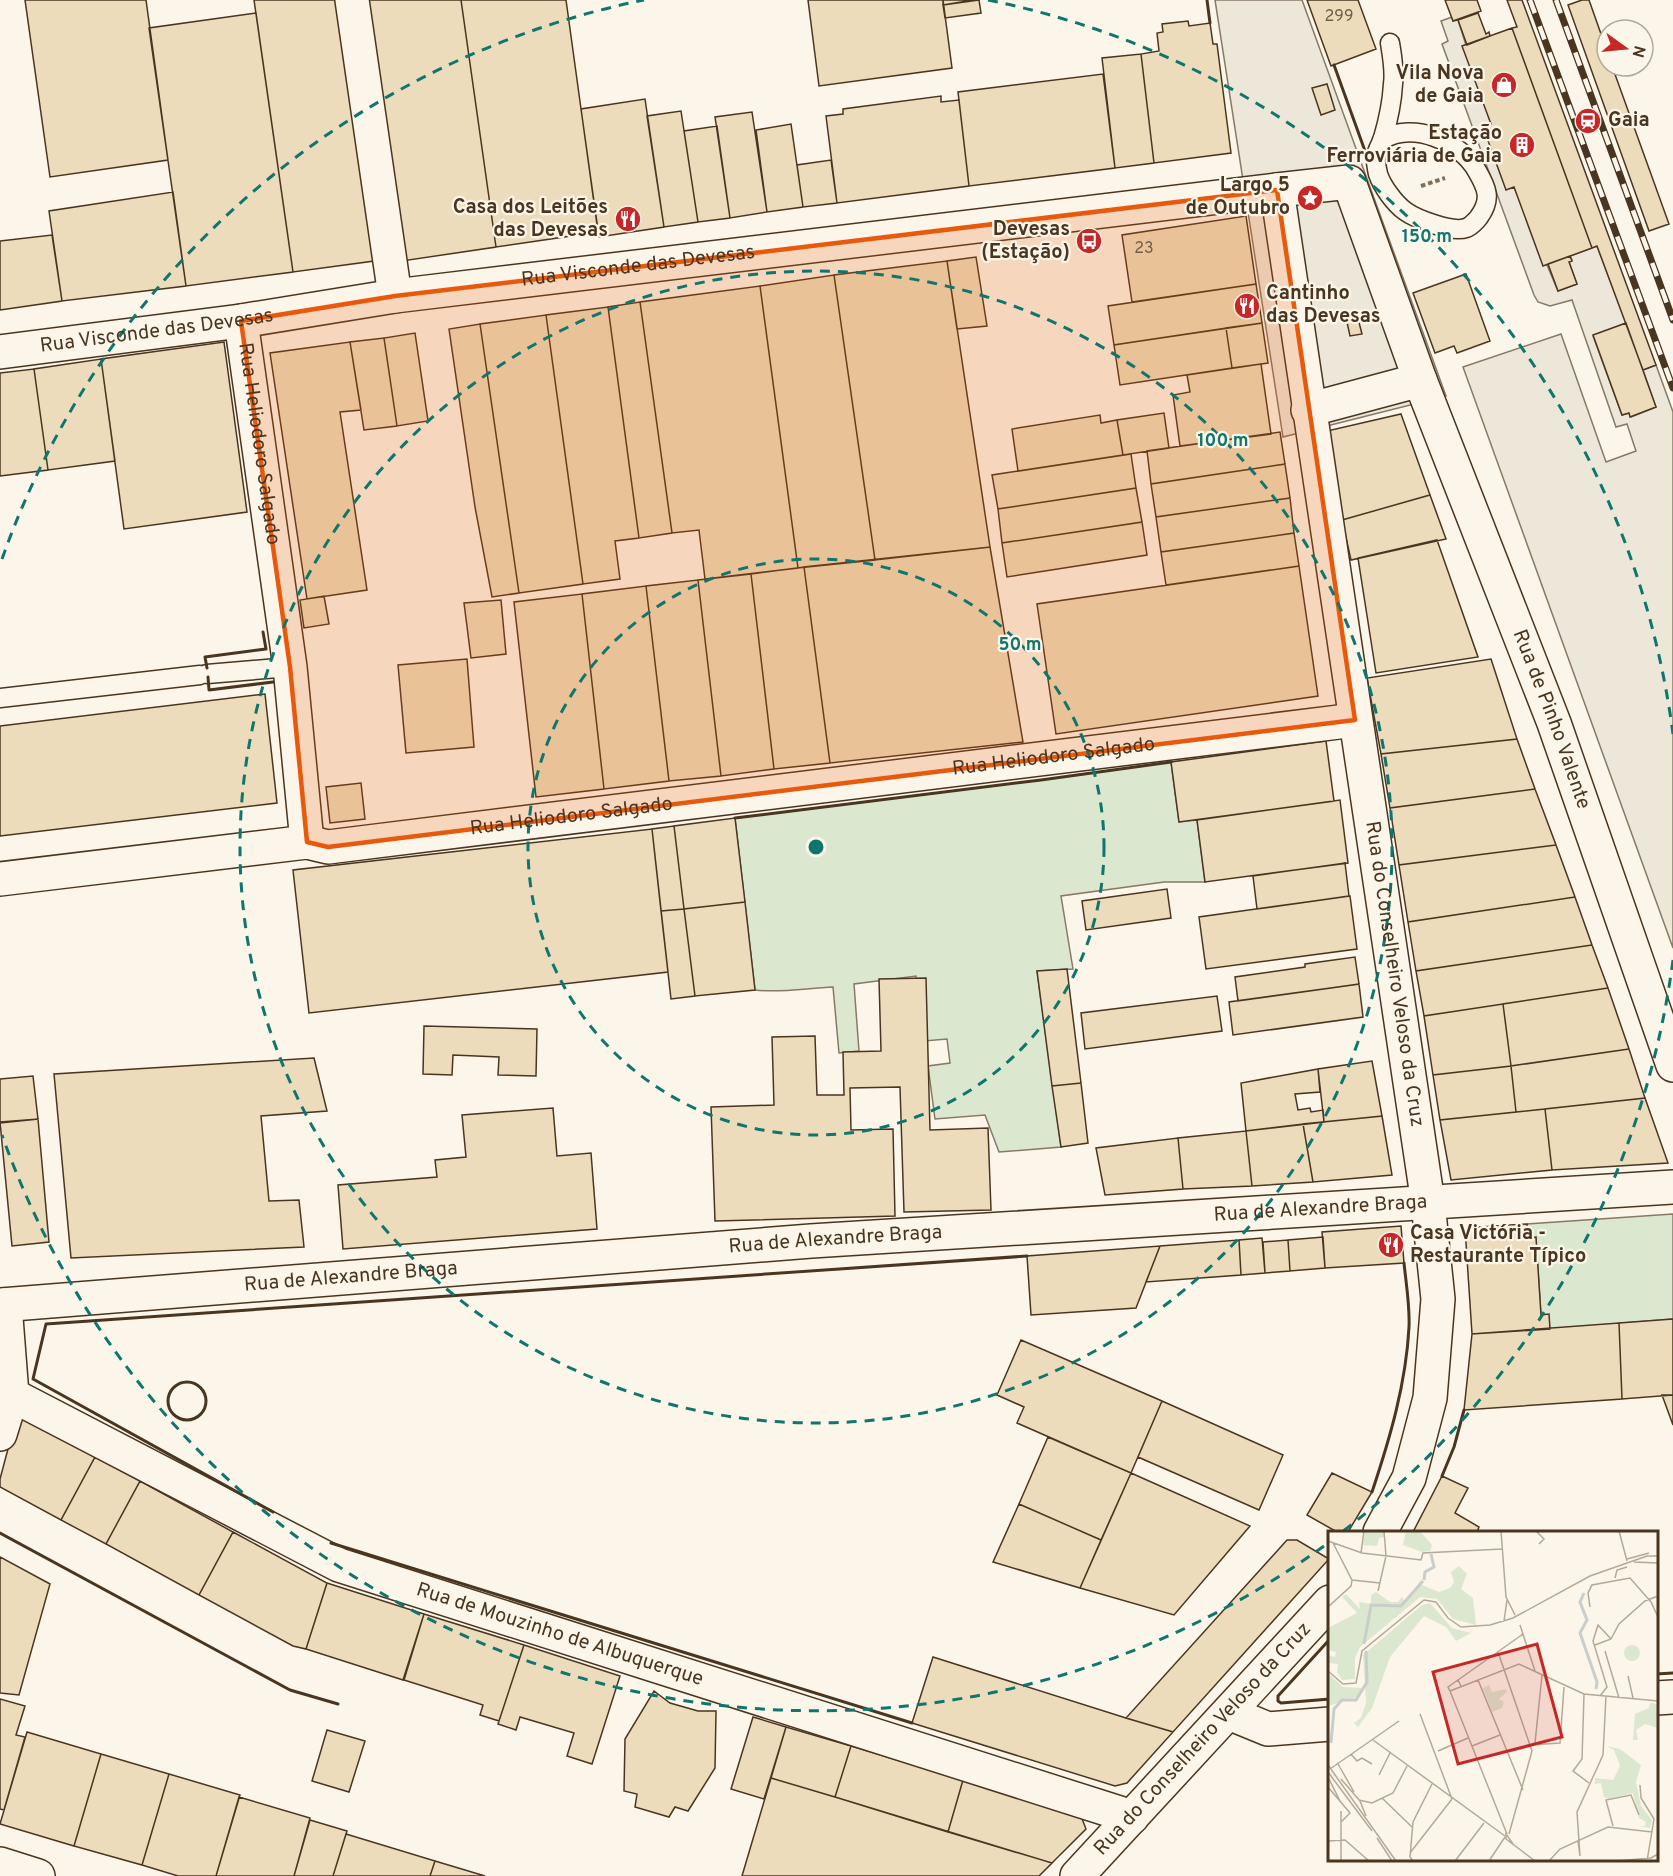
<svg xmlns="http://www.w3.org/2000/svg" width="1673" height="1876" viewBox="0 0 1673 1876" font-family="Overpass,sans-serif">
  <rect width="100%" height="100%" fill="#fbf6e9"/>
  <path fill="#dce7d0" stroke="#887966" stroke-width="1.5" d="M1171,762l8,60 18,-2 8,62h-41l-103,14 12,73 -36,2 24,176 -62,5 -14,-37 -50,4 -7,-53 22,-3 -3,-24 -23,2 -8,-65 -62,8 5,67 -20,2 -6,-66c-26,1 -52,6 -78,3l-20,-172 306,-38z
    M1673,1214v105l-123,10 -9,-14 -5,-77h-8l-1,-14z"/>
  <path fill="#ede7d9" stroke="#887966" stroke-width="1.5" d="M1215,0h87l144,396 -163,41z
    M1452,17l1,4 5,-1 33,104 23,63 44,104 19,-7 -8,-22 3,-2 -2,-4 27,-10 29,77 -33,13 29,79 7,-2 2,4 25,-10 -13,-37 13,-5 17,47v536l-210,-581 98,-33 45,128 30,-11 -9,-27 -11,3 -44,-127 -22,6 -12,-4 -4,-7 -92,-251 6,-3 -7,-20z"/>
  <path fill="#ecdcbc" stroke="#4a3520" stroke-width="1.5" d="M25,0h121l22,160 -118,17z
    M254,0h84l36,261 -81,11z
    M365,0h96l35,247 -94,14z
    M461,0h105l32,232 -102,15z
    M808,0h135l9,68 -133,18z
    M943,0h30l-30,5z
    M979,0l2,13 -36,5 -2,-13z
    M1307,0h51l18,49 -45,17z
    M1445,0h32l4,11 -28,10z
    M1507,0h15l134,365 -13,5 -46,-124 -5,2 -80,-220 5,-1z
    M1582,0h7l18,51v15h5l57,158 -20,7 -81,-226z
    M256,13l37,259 -107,14 -37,-258z
    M1478,13l8,21 3,-2 1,4 -23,9 -9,-25z
    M1188,21l1,5 21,-3 3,21h4l14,109 -77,10 -13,-109 18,-3 -2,-18 6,-1 -1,-8z
    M1512,28l80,220 -49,18 -29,-79 -8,3 -23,-63 8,-3 -29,-78z
    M1141,54l13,109 -39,5 -13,-110z
    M1103,74l12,94 -146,18 -11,-94z
    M1327,84l8,26 -14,5 -9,-27z
    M941,96v6l18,-2 10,86 -132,17 -11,-87 17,-2v-5z
    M645,99l19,128 -65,10 -18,-128z
    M681,111l17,111 -34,5 -17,-111z
    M752,112l15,100 -37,6 -15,-101z
    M791,124l12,83 -36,5 -11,-82z
    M717,126l13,92 -32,4 -14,-91z
    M831,160l6,43 -34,4 -6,-42z
    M173,192l13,94 -124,15 -13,-90z
    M1246,216l10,68 -124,18 -10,-67z
    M52,235l10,66 -62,9v-69z
    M1570,256l2,5 -3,1 8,22 -19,7 -10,-27z
    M976,257l11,69 -30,3 -10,-68z
    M947,261l43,286 -115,13 -41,-285z
    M1466,274l24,67 -33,12 -3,-7 -19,7 -22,-60z
    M834,275l41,285 -77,8 -38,-282z
    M1256,284l6,39 -148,22 -6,-39z
    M760,286l38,282 -93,11 -6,-49 -27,3 -32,-231z
    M640,302l32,231 -33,5 -31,-231z
    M608,307l31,231 -24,3 5,38 -37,5 -37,-269z
    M1356,311l6,23 -12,2 -5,-23z
    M546,315l37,269 -64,9 -39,-269z
    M1262,323l6,40 -36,5 -6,-40z
    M1626,323l30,84 -26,10 -1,-4 -7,2 -29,-80z
    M480,324l39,269 -27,4 -17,-90 -26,-178z
    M1226,328l6,40 -112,17 -6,-40z
    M415,333l13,88 -31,5 -13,-88z
    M384,338l13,88 -33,4 -14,-88z
    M224,342l23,170 -123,17 -23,-170z
    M350,342l11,68 -21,2 27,178 -60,9 -37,-246z
    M101,359l14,102 -67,9 -14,-101z
    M1261,364l10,70 -91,12 -7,-51 17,-3 -3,-17z
    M34,369l14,101 -48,6v-103z
    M1164,413l5,35 -46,7 -6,-35z
    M1401,414l29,81 -88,25 -15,-89z
    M1100,415l1,8 16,-3 6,35 -105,16 -6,-42z
    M1280,432l5,32 -134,20 -4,-33z
    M1131,454l5,34 -138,21 -6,-34z
    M1285,464l5,34 -134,19 -5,-33z
    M1136,488l6,34 -140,21 -4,-34z
    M1430,495l16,44 -95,21 -9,-40z
    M1290,498l4,35 -133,19 -5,-35z
    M1142,522l5,33 -140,22 -5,-34z
    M1294,533l5,33 -133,19 -5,-33z
    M1437,540l41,117 -102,16 -18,-115z
    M990,547l33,195 -193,21 -26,-196z
    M1299,566l19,130 -262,38 -19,-130z
    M804,567l26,196 -56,6 -23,-195z
    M751,574l23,195 -53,7 -23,-196z
    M698,580l23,196 -52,5 -23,-195z
    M646,586l23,195 -65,8 -22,-195z
    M582,594l22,195 -68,8 -22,-195z
    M324,596l5,28 -25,4 -4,-28z
    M501,600l5,54 -35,4 -7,-55z
    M467,659l7,88 -68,6 -8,-88z
    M1491,659l26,80 -136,15 -14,-76z
    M265,694l12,109 -277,33v-110z
    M1517,739l18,50 -145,19 -9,-54z
    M1326,741l8,60 -155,21 -8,-60z
    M361,783l4,36 -35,4 -4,-36z
    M1535,789l21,56 -157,20 -9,-57z
    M1340,800l8,63 -143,19 -8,-62z
    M735,818l10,84 -61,7 -10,-83z
    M674,826l10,83 -23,2 -9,-82z
    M652,829l16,143 -359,41 -16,-143z
    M1556,845l19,52 -167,25 -9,-57z
    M1345,863l4,33 -92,13 -4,-33z
    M1167,889l4,29 -85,12 -4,-29z
    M1350,896l7,53 -151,20 -7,-52z
    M1575,897l17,48 -176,26 -8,-49z
    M745,902l10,88 -60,6 -11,-87z
    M684,909l11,87 -24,3 -10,-88z
    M1592,945l16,43 -184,28 -8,-45z
    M1355,957l4,27 -121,17 -3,-24 70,-10v-3z
    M1067,969l14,114 -29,3 -15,-115z
    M926,978l4,152 58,-2 3,82 -87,2 -4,-125 -50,1 1,42 42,-1 2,87 -180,5 -4,-114 63,-2 -2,-68 43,-1 2,59h27l-1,-43 38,-1 -2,-72z
    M1359,984l4,33 -130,18 -4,-33z
    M1608,988l21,61 -118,17 -8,-62z
    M1217,996l5,35 -137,18 -4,-36z
    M1503,1004l8,62 -78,9 -9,-59z
    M424,1026l113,3 -1,47 -38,-1 1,-18 -46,-2 -1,20 -29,-1z
    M1629,1049l16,49 -129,14 -5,-46z
    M314,1058l13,53 -66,5 8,85 30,-1 5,47 -233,11 -17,-184z
    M1372,1061l10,55 -58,6 -6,-53z
    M1511,1066l5,46 -76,8 -7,-45z
    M1318,1069l2,23 -25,2 3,16 12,-2 1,4 12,-2 1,12 -78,9 -5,-48z
    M33,1076l5,43 -38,4v-44z
    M1081,1083l7,60 -27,4 -9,-61z
    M1645,1098l23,65 -116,7 -7,-61z
    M553,1108l4,48 34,-3 6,76 -254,20 -5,-64 99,-8 -2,-17 31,-3 -4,-42z
    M1545,1109l7,61 -101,10 -11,-60z
    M1382,1116l10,59 -79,7 -10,-58z
    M38,1119l11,123 -37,4 -12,-124z
    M1303,1124l10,58 -61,4 -6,-55z
    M1246,1131l6,55 -69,3 -5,-51z
    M1178,1138l5,51 -78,6 -9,-47z
    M1527,1224l1,14 8,-1 5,78 8,-1 1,15 -78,5 -7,-106z
    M1401,1226l3,37 -79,5 -3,-36z
    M1323,1237l2,31 -35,3 -2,-31z
    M1262,1238l3,35 -24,2 -2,-35z
    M1239,1240l2,35 -95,7 14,-36z
    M1288,1240l2,31 -25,2 -2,-31z
    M1160,1246l-24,62 -105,7 -4,-59z
    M1673,1319v76l-51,4 -3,-76z
    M1619,1323l3,76 -158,11 8,-76z
    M1021,1340l141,61 -31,72 -114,-50 7,-16 -27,-12z
    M1662,1395h11v30z
    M1162,1401l121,54 -24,55 -121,-53z
    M17,1415l78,42 -34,63 -61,-33v-8z
    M1048,1437l83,36 -30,67 -82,-36z
    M95,1457l45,24 -34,63 -45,-24z
    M1131,1473l119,53 -76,89 -94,-27z
    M1332,1473l40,19 -24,40h-11l-30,-17z
    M1442,1476l26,12 -13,25 24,14 -2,5h-64z
    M140,1481l93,51 -34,63 -93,-51z
    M1019,1504l82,36 -21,48 -87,-26z
    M233,1532l94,51 -21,66 -13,-3 -94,-51z
    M1287,1540h10l32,19 -156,173 -47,-14z
    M0,1557l50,27 -31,111 -19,-2z
    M327,1583l97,31 -21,66 -97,-31z
    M424,1614l100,31 -25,76 -19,-6 3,-10 -79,-25z
    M524,1645l96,31 -28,88 -25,-8 7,-23 -54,-16 -4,13 -18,-6z
    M933,1657l193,61 47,14 -46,51 -12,3 -203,-63z
    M654,1691l16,12 28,8h18l-1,57 -27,43 -13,-4 -6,10 -34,-10 2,-13 -13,-3 1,-52z
    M0,1699l25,7 -9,29 9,2 -21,73 -4,-1z
    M753,1717l33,10 -22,72 -33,-10z
    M786,1727l65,19 -16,51 -64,-19z
    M327,1730l38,11 -16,51 -37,-11z
    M27,1732l74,22 -27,92 -74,-22z
    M851,1746l112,34 -15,52 -113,-35z
    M101,1754l68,20 -27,91 -68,-19z
    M169,1774l71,21 -24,81h-38l-36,-11z
    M771,1778l64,19 217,66 -13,13h-297z
    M963,1780l118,36 5,13 -34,34 -104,-31z
    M239,1797l71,21 -16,58h-78z
    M310,1820l37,11 -14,45h-39z
    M346,1834l89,27 -5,15h-97z
    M435,1861l50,15h-55z"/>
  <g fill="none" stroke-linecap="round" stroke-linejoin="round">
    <g stroke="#4a3520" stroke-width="21">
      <path id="service" d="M1382,140c31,-19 78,1 95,31 10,17 15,28 2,46 -2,3 -9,10 -13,11 -14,5 -50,-9 -61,-17 -11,-8 -23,-25 -27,-37 -1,-5 -3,-14 -2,-18 1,-6 5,-12 7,-18 5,-17 9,-36 10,-54 2,-13 -1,-28 -3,-41
        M207,674l83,-7
        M0,698l200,-23"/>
    </g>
    <g stroke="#4a3520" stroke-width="36">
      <g id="minor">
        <path d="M352,0l43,296"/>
        <path d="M1277,190l72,-8 71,198 -112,30"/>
        <path id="s1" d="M241,321l49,346 17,175"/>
        <path id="s2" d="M1420,380l134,343 119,342"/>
        <path id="s3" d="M0,879l307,-37 21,5 1027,-127"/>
        <path id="s4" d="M0,1305l811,-64 862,-54"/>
        <path id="s5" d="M12,1395l327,170 793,252"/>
        <path d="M0,1434l12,-39 -7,-90"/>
        <path d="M1656,1698l17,-1"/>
        <path d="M1229,1713l39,16 62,-5"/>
        <path d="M0,1864l38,12"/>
      </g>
    </g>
    <g stroke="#4a3520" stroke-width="36">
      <g id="secondary">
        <path id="s6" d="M0,352l241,-31 154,-25 882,-106 151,1013 10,96 -8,99 -21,80 -29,54"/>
        <path id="s7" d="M1077,1876l253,-274"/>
      </g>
    </g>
    <path stroke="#7f6f5c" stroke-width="4" stroke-dasharray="4.5 3" stroke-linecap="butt" d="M1421,186l24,-8"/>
    <use href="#service" stroke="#fbf6e9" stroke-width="18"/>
    <use href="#minor" stroke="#fbf6e9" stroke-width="33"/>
    <use href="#secondary" stroke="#fbf6e9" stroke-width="33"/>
    <g stroke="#4a3520" stroke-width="7">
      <path id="rail" d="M1530,0l143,388
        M1556,0l117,320"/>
    </g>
    <use href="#rail" stroke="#fbf6e9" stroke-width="4.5" stroke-dasharray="14" stroke-linecap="butt"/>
    <path stroke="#4a3520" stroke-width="3" d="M1207,0l3,23
      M1334,65l31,86
      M207,668l-2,-11 61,-8 -3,-17
      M208,677l1,13 64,-8
      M735,818l306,-38 130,-18
      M168 1401a19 19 0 1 1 38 0a19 19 0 1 1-38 0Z
      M1442,1476l12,-29 10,-37
      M1372,1492c18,-54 34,-108 37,-165 1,-21 -3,-44 -5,-64
      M273,1512l-240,-133 13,-55 981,-68
      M0,1533l290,157 48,14
      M331,1543l581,180
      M1330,1639l-52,57v5l3,2 49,-4
      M1656,1674l17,-1"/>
  </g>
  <path fill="#e8590c" fill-opacity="0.2" stroke="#e8590c" stroke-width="4.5" stroke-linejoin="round" d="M1277,190l78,530 -1027,127 -21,-5 -17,-175 -49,-346 154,-25z"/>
  <g fill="none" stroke="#0f766e" stroke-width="3" stroke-dasharray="10 8">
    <circle cx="816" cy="847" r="288"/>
    <circle cx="816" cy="847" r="576"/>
    <path d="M1673 960A864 864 0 0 1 1342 1532M1324 1546A864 864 0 0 1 2 1135M2 559A864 864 0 0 1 644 0M988 0A864 864 0 0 1 1673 734"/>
  </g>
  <defs>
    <g id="shop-disc" transform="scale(1.35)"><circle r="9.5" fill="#c62828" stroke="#fbf6e9"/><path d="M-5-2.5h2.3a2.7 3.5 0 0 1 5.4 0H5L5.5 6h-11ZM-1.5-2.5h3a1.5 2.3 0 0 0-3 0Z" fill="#fff"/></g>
    <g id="station-disc" transform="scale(1.35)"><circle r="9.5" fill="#c62828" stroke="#fbf6e9"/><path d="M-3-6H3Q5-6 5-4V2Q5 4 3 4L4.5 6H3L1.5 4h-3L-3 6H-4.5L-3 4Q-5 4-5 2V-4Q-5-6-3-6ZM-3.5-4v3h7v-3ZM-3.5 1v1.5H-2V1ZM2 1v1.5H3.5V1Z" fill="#fff"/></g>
    <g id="building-disc" transform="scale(1.35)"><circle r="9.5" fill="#c62828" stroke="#fbf6e9"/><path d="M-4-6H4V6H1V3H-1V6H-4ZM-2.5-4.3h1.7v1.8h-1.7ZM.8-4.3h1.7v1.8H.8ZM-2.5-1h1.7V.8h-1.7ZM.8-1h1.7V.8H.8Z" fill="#fff"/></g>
    <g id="sight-disc" transform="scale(1.35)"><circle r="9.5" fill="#c62828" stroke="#fbf6e9"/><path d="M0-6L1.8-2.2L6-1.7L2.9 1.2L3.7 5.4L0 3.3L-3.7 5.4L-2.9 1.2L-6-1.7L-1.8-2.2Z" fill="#fff"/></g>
    <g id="restaurant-disc" transform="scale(1.35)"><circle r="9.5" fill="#c62828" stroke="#fbf6e9"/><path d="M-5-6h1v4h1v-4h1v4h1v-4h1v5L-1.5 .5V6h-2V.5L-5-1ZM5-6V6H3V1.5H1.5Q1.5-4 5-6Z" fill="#fff"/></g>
    <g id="bus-disc" transform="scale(1.35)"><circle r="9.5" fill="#c62828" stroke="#fbf6e9"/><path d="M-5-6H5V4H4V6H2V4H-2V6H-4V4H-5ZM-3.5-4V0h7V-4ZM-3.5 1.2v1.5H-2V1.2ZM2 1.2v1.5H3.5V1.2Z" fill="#fff"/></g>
  </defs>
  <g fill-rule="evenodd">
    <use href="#shop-disc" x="1504" y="85"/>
    <use href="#station-disc" x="1588" y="121"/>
    <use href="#building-disc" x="1522" y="145"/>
    <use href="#sight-disc" x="1310" y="198"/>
    <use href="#restaurant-disc" x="628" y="219"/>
    <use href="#bus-disc" x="1089" y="241"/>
    <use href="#restaurant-disc" x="1247" y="306"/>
    <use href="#restaurant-disc" x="1391" y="1245"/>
  </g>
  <g text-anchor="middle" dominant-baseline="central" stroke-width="4.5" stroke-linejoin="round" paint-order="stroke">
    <g font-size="16" fill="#725f47">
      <text x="1339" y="17">299</text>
      <text x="1144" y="249">23</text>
    </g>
    <g font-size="20" font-weight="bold" fill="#4a3520" stroke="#fbf6e9" text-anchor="end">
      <text x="1484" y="74">Vila Nova<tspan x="1484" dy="23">de Gaia</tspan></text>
      <text x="1608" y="121" text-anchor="start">Gaia</text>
      <text x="1502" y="134">Estação<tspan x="1502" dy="23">Ferroviária de Gaia</tspan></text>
      <text x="1290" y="186">Largo 5<tspan x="1290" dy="23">de Outubro</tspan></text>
      <text x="608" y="208">Casa dos Leitões<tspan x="608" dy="23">das Devesas</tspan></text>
      <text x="1070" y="230">Devesas<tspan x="1070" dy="23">(Estação)</tspan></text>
      <text x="1266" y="294" text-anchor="start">Cantinho<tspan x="1266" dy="23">das Devesas</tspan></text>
      <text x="1410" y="1234" text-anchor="start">Casa Victória -<tspan x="1410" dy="23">Restaurante Típico</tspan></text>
    </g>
    <g font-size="20" fill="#4a3520" stroke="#fbf6e9">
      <text stroke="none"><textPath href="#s6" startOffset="644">Rua Visconde das Devesas</textPath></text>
      <text stroke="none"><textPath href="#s6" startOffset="158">Rua Visconde das Devesas</textPath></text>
      <text stroke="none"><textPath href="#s1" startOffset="124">Rua Heliodoro Salgado</textPath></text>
      <text stroke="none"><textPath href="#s2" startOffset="364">Rua de Pinho Valente</textPath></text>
      <text stroke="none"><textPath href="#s3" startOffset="1062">Rua Heliodoro Salgado</textPath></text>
      <text stroke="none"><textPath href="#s3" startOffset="576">Rua Heliodoro Salgado</textPath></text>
      <text stroke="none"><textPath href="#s6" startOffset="2080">Rua do Conselheiro Veloso da Cruz</textPath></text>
      <text stroke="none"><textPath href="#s4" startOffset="1324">Rua de Alexandre Braga</textPath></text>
      <text stroke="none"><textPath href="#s4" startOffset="838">Rua de Alexandre Braga</textPath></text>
      <text stroke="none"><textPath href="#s4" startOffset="352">Rua de Alexandre Braga</textPath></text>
      <text stroke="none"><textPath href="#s5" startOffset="600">Rua de Mouzinho de Albuquerque</textPath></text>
      <text stroke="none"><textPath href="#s7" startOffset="186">Rua do Conselheiro Veloso da Cruz</textPath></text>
    </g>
  </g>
  <g transform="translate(1328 1531)">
    <rect width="330" height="330" fill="#fbf6e9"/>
    <path d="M37,0h19v6l-5,1 -2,8 -14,-1zM78,0h14l12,14 -2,6 -8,1 -19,-7zM131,35l8,8 -6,15 12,9 3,27 -23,-6 -16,-20 -17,-2 -60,50 -5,11v21l-13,1 -5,-8 1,-8 -10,-1v-8l7,2 1,-5 -8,-2v-22l29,-15 -15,-16 4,-3 14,15 -1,-7 12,2v-9l5,-3 14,10h8l4,-5 3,5 16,-22 1,5 17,7 11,-4 4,-6 -3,-10zM102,72l22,25 19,5 -15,8 -10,-14 -22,-11 -34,41 -18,51 -14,19 -4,-4 7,-5 5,-15 -3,-48 59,-50zM296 122a8 8 0 1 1 16 0a8 8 0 1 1-16 0ZM0,142l15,14 20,1 -3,8 -32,10zM161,154l3,7 14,-3 1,3 -8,7 5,3 -2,6 -10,4 -9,-24zM322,172l7,1 1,24 -13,-4 -9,6 2,10h-5l2,-26 14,-6zM279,215l13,3 21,16 -5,17 5,24 11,14 -2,8 -12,-2h7l1,-4 -7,-4 -6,-25 -24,6 -5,-2 -3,-14 -6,1v-6l18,2 7,-14 -6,-16z" fill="#dce7d0"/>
    <path fill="none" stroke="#c9cecd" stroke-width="3" d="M96,49l1,-8 9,-5 -3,-13M256,62l-4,9 7,18 -7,13 17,49 -1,7M36,113l7,-39 30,1 22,-25M3,212l3,-34 8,-9h14l11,-18 -1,-31"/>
    <path fill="none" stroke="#b4a999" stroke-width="1.5" d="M173,0l5,66 9,18M208,0l8,8 -5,5M291,0l8,30M0,10l34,12 59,7 2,-7 79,-4M5,12l19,37 28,3M33,22l3,-22M299,28l22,-6M306,31l24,1M287,47l2,-8 10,-3M50,60l8,-35 -2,-25M0,76l23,-21 1,-6M262,76l-2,-14 4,-8 38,-7 21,24 7,15M176,90l3,-21M192,94l15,46M267,114l16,-6 8,-15 26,-23 13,-5M277,120l14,47M170,121l34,99 -23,83M0,140l15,13 13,-1 6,-32 62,-51 12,2 12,16 13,9 29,-2 23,-7 77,-42 57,-20h11M300,145l5,22M130,149l65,-46M150,149l45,110M122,160l-2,-4 10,-7 3,6M256,163l-2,65 -9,12 16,12M272,165l7,-9 -14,-46 5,-16 13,14M92,183l32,85M45,209l132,96M207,212l7,-68M202,214l30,-2 4,-56M144,215l28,-11M110,220l30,-13M23,223l6,7 5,-3 10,6M10,233l16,28M0,234l68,96M2,238l69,-48M0,241l44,59M51,244l11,-22M0,246l12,24M13,248l19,22 6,15M312,254l1,13 13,21 -7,42M0,256l22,26 -9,9M54,267l30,29M31,269l13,3 21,-10 14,-27M13,280v50M285,295l-7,-26 25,-5 8,20M179,303l-57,-143 69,-27 65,30 74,7M49,307l15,23M0,310l17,-1 24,21M250,310l2,15 -3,-44 26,-57 3,-59M185,313l-7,-10v5l29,22M82,322l42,-54M85,330l-3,-4 3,-35 19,-38M127,330l29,-38M161,330l16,-24M221,330l11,-12 48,-22 44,5M288,330l35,-3 7,-4"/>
    <path fill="#c62828" fill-opacity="0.15" stroke="#c62828" stroke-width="3" d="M209,113l25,93 -104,27 -25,-92z"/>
    <rect width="330" height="330" fill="none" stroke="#4a3520" stroke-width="3"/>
  </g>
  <circle cx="816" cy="847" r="9" fill="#0f766e" stroke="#fbf6e9" stroke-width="3"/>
  <g font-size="18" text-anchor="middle" font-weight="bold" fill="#0f766e" stroke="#fbf6e9" stroke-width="4.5" stroke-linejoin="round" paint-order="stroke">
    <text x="1427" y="242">150 m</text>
    <text x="1223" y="446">100 m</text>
    <text x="1020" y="650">50 m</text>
  </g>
  <g transform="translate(1625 48) rotate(105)"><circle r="28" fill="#fbf6e9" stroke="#b4a999" stroke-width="1.5"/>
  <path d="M0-4.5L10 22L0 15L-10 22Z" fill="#c62828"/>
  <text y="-9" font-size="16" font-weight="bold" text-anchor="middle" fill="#4a3520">N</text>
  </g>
</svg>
